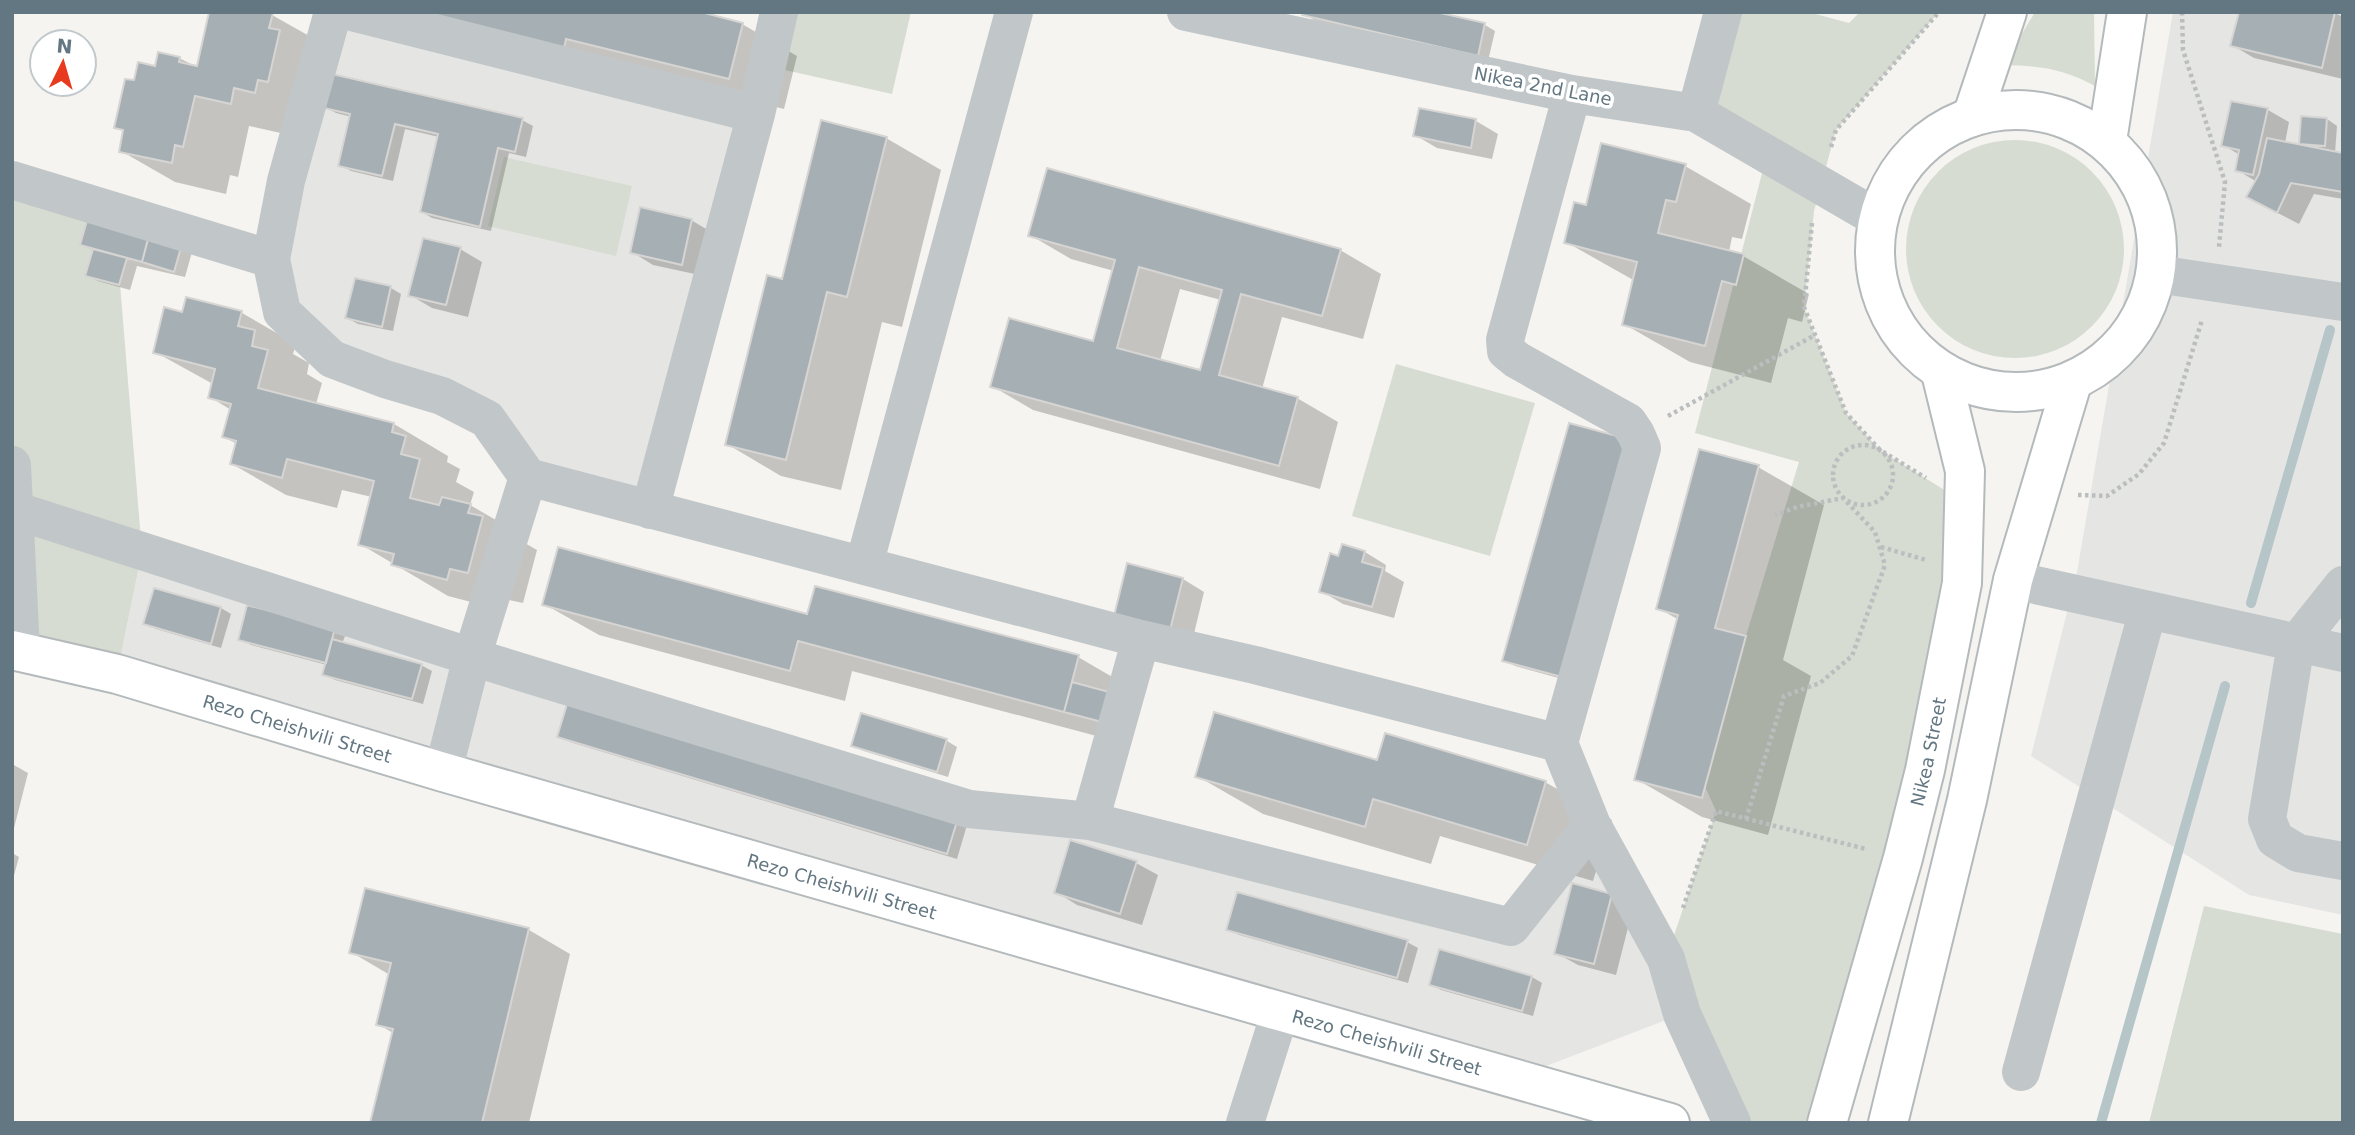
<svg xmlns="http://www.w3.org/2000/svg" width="2355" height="1135" viewBox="0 0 2355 1135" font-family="'DejaVu Sans',sans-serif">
  <rect width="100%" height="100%" fill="#f5f4f0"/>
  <path fill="#e5e6e4" d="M333,12l423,102 -106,396 -122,-33 -41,-58 -205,-107 4,-131z
    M2173,12h170v903l-94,-20 -218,-139 46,-184z
    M142,552l827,257 541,118 82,-102 90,189 -141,54 -1424,-394z"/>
  <path fill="#d6dcd1" d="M779,12h132l-19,82 -125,-28z
    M1723,12h85l41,11 11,-11h79l-103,118 -22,81 -10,96 42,106 34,37 66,41 16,92 -135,540h-95l-66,-164 50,-148 -14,-31 97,-318 -104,-29 72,-279 -71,-41z
    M2035,12h59l1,74c-34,-18 -54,-20 -92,-21z
    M1906 249a109 109 0 1 1 218 0a109 109 0 1 1-218 0Z
    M504,157l128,29 -16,70 -128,-30z
    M12,180l102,31 28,341 -25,122 -105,-24z
    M1396,364l139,39 -45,153 -138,-40z
    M2204,906l139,28v189h-194z"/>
  <path fill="#0003" fill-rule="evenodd" d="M211,12h51l10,3 55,31 4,29 191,45 11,6 -7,31 -17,-4 -18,78 -59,-13 -10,-6 17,-75 -34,-8 -12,52 -42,-10 -11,-6 12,-48 -16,-4 -12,-7 -39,28 -36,-8 -11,51 -8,-2 -4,19 -51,-12 -54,-31 4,-19 -9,-5 20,-45 20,-14 23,-10 20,10z
    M402,12l340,12 55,32 -13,53z
    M2333,12l10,5v62l-89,-21 -22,-13z
    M1304,14l181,11 10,6 -7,30 -174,-41z
    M1420,110l56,11 22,13 -6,25 -55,-11 -22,-13z
    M2268,110l21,12 -4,21 23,4 -7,-4 26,-24 10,7 -2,27 8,1v45l-29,-5 -15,30 -29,-15 -13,-27 -20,-12 3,-15 -17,-10z
    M886,138l55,32 -39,157 -20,-5 -41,168 -60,-14 -54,-32 57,-163z
    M1685,166l66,38 -9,35 -10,-2 -3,15 14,4 66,38 -7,28 -14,-4 -17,65 -81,-21 -66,-38 11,-43 -69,-39 21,-35z
    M691,220l22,13 -9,43 -51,-11 -21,-13z
    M1030,235l310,15 41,24 -18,65 -81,-22 -20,72 35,9 41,24 -18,67 -287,-79 -41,-24 102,-43 20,-72 -43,-12zM1180,289l41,11 -20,72 -41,-11z
    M82,244l110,8 -7,25 -48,-11 -7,24 -32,-9 -11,-6 7,-24z
    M460,249l22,13 -14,55 -36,-9 -22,-13z
    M356,280l35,8 10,6 -8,37 -35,-7 -11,-6z
    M242,313l54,31 -3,10 16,9 -2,11 15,9 -6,21 78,20 54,32 -1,6 13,7 -4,13 18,10 -4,13 55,32 -2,5 14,8 -14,53 -18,-4 -3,11 -54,-14 -88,-52 12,-47 -30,-7 -5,18 -51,-13 -54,-31 5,-20 -13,-7 7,-27 -21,-13 3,-13 -58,-32 28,-38z
    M1638,447l-65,235 -58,-16 -11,-6z
    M1758,467l66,38 -41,155 28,16 -43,159 -66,-18 -66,-38 43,-159 -21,-12z
    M1365,552l21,13 -1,6 19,11 -10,36 -51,-14 -22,-13z
    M1183,579l21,13 -12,50 -55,-14z
    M155,590l66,18 10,6 -10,34 -65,-19 -11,-6z
    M544,604l265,12 269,41 55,32 -14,53 -267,-71 -7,30 -246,-66z
    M248,607l97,29 -3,8 79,21 11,6 -9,33 -88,-24 -11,-6 3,-9 -76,-20 -11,-6z
    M862,715l85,26 10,6 -9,30 -84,-26 -11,-6z
    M559,736l408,89 -10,34 -387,-117z
    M1378,762l167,20 67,38 -19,61 -153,-45 -9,28 -168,-50 -66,-38z
    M12,764l16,9 -16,63z
    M12,853l7,4 -7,26z
    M1136,863l22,12 -16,50 -65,-20 -21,-13z
    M366,890l163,40 41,24 -41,169h-157l21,-90 -15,-9 12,-49 -39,-23z
    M1611,895l22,13 -17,67 -38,-10 -22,-12z
    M1228,929l179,13 11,6 -10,35 -169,-48z
    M1532,977l10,6 -9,33 -92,-26 -10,-6z"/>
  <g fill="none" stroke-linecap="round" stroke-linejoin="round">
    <path stroke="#b6c5c7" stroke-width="10" d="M2251,603l79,-273
      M2101,1123l124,-437"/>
  </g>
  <path fill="#a6b0b4" stroke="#d6d5d3" stroke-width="2" fill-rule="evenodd" d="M209,12l64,1 -4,15 11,2 -12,52 -10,-2 -3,13 -21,-5 -3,16 -36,-8 -12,51 -8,-2 -3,18 -53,-11 4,-22 -9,-2 11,-49 9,1 4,-18 17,4 3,-14 22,5 -1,5 18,4z
    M399,12h302l42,11 -14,56 -163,-40 -3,14z
    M1302,12h134l49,11 -7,33 -176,-41z
    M2239,12h96l-13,56 -92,-22z
    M332,74l191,44 -8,34 -17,-4 -18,79 -60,-15 18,-78 -43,-10 -13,52 -44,-10 12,-52 -26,-6z
    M2231,101l37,7 -15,67 -18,-4 4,-21 -18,-4z
    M1419,108l57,11 -5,29 -58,-12z
    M2301,116l26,2 -2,28 -26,-2z
    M821,120l66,17 -40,160 -20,-5 -41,168 -61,-15 42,-170 15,4z
    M2267,138l76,15v39l-52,-9 -14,30 -31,-16 13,-23z
    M1601,143l85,21 -10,38 -10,-2 -8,33 86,21 -8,31 -14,-4 -17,65 -83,-21 15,-63 -73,-19 10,-41 12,3z
    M1047,168l294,81 -19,67 -81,-22 -22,81 79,22 -19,69 -289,-79 19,-69 84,23 22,-81 -87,-24zM1139,267l83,23 -22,80 -83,-22z
    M640,207l52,12 -10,46 -52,-12z
    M90,210l61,18 -9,34 -62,-17z
    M149,235l33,9 -8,28 -32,-10z
    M423,238l38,9 -15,58 -38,-9z
    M93,249l34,9 -8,27 -34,-9z
    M355,278l36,8 -9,41 -37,-9z
    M186,297l56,14 -4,15 17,4 -3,16 16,4 -10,38 136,35 -2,9 14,4 -5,18 19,5 -10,39 29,7 3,-8 29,7 -3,9 15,3 -15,57 -18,-4 -3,11 -56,-15 3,-11 -36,-9 16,-64 -87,-22 -5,19 -52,-14 6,-23 -14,-4 9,-33 -23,-6 7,-29 -62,-16 11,-46 18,5z
    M1569,423l59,16 -66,238 -60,-16z
    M1699,449l60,16 -44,163 31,8 -44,162 -68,-18 44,-165 -22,-6z
    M1342,544l23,7 -3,11 21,6 -11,39 -53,-15 11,-39 8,3z
    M558,547l249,67 8,-28 264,69 -15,57 -266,-71 -8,30 -248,-66z
    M1127,563l56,15 -13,52 -56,-14z
    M154,588l67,19 -10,37 -68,-20z
    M247,605l88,23 -9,35 -88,-23z
    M332,639l90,25 -10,35 -90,-24z
    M1072,682l37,10 -7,30 -38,-10z
    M568,701l390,117 -11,36 -390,-117z
    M1214,712l163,48 8,-27 161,48 -19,64 -154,-46 -8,28 -170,-50z
    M861,713l86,26 -10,33 -86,-26z
    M1070,840l67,21 -17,53 -66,-21z
    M1572,883l40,11 -18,70 -40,-10z
    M365,888l164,40 -47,195h-112l23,-94 -17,-4 15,-62 -42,-10z
    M1237,892l171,48 -11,38 -171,-48z
    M1439,949l93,27 -10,35 -93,-26z"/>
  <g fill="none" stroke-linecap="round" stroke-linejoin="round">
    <g stroke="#b4b9bc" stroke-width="42">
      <g id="major">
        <circle cx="2016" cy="251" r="141"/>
        <path d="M1972,117l35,-105"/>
        <path d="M2107,141l20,-129"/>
        <path id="s1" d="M12,650l105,24 326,98 1227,351"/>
        <path id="s2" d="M1827,1123l76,-265 22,-88 37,-187 3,-112 -24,-98"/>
        <path d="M1888,1123l79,-323 46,-220 59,-197"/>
      </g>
    </g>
    <path stroke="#bbbebf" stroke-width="4.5" stroke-dasharray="3.5 3.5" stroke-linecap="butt" d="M2182,12l1,38 42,132 -6,65
      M1831,147l5,-17 103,-118
      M1812,223l-8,84 42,106 34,37 46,28
      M1668,416l147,-81
      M1833 475a30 30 0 1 1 60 0a30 30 0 1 1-60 0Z
      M2078,495l29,1 32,-22 25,-31 38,-123
      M1881,547l45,13
      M1746,819l38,-123 36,-13 32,-27 33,-91 -10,-33 -32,-34 -46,9 -22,8
      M1683,908l33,-97 150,38"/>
    <path stroke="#c1c6c8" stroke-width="38" d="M333,12l-47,169 -15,78 11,53 50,47 53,20 57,17 45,23 41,58 613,162 114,26 304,78
      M352,12l404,102
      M1186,12l386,82 124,19 181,105
      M1572,94l-67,246 1,11 11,9 111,62 8,12 6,14 -83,295 33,82 74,134 16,55 50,109
      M1696,113l27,-101
      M12,180l259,79
      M2157,274l186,28
      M12,465l9,187
      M14,510l458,147 497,152 121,12 421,106 81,-102
      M650,510l106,-396 23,-102
      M864,565l150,-553
      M2013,580l330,73
      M2343,585l-47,59 -29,175 8,20 23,14 45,8
      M443,772l29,-115 56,-180
      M1090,821l51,-182
      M2021,1072l127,-462
      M1245,1123l35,-110"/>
    <use href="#major" stroke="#fff" stroke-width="38"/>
  </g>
  <g text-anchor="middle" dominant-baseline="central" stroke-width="7" stroke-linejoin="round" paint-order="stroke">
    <g font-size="18" fill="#637782" stroke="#fff">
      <text transform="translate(1543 86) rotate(11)">Nikea 2nd Lane</text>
      <text stroke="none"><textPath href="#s1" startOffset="296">Rezo Cheishvili Street</textPath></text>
      <text stroke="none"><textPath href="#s2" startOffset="385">Nikea Street</textPath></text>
      <text stroke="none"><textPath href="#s1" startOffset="863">Rezo Cheishvili Street</textPath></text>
      <text stroke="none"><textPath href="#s1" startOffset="1430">Rezo Cheishvili Street</textPath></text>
    </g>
  </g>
  <rect width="2355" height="1135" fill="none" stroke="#637782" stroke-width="28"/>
  <g transform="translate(63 63) rotate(5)"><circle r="33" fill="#ffffff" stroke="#c1c9cd" stroke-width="2"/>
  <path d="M0-5L12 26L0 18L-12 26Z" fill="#e73a1e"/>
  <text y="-10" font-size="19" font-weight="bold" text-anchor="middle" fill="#637782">N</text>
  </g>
</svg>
